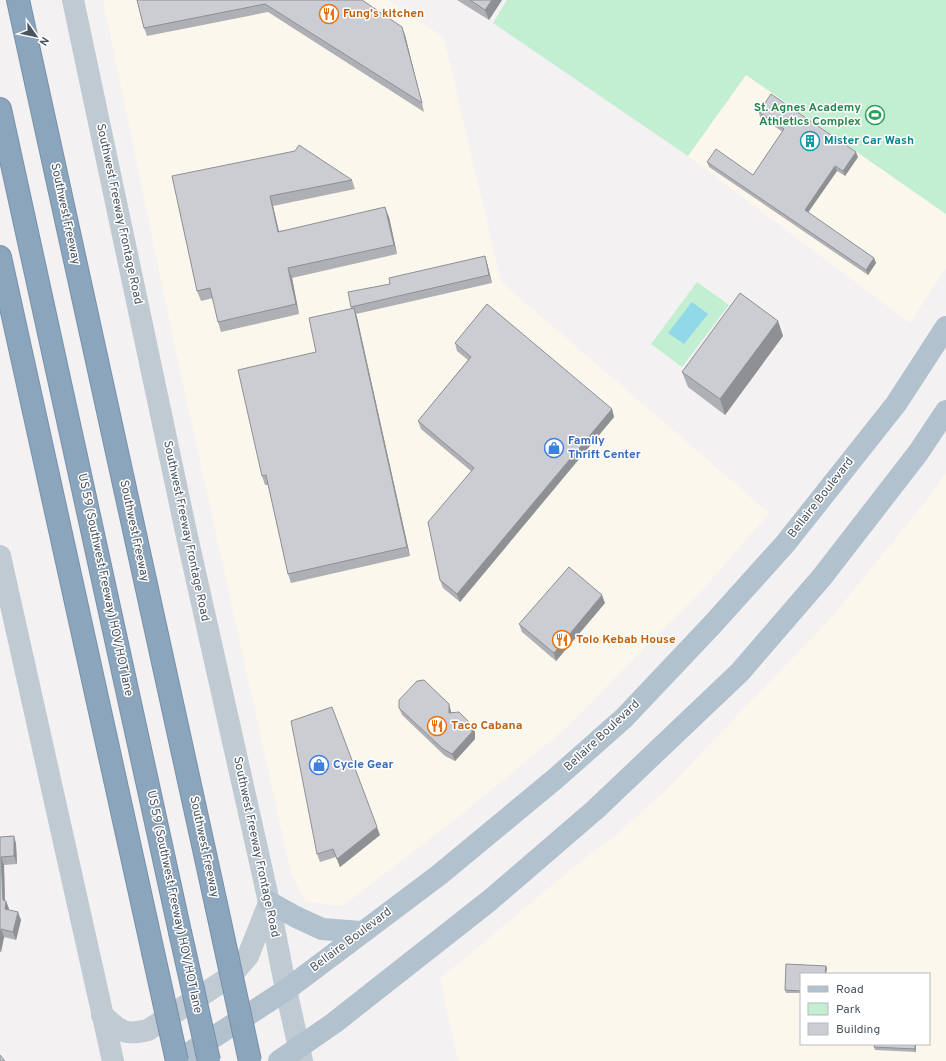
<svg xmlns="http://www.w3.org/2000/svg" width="946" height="1061" viewBox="0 0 946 1061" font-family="Overpass,sans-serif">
  <rect width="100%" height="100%" fill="#f3f1f1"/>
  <path fill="#fcf7ec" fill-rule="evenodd" d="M103,0h286l55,38 57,244 268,231 -58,67 -146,149 -113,93 -110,84 -36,-4 -15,-28 -116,-526z
    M746,75l200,139v54l-36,55 -222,-167z
    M946,473v588h-488l-18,-82 141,-118 40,-30 48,-44 161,-168 95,-117zM801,974h128v70h-128z"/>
  <path fill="#c2eed2" d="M507,0h439v214l-200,-139 -58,81 -195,-133z
    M697,282l32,23 -47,62 -31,-23z"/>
  <path fill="#91d9e9" d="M692,302l16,12 -24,30 -16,-11z"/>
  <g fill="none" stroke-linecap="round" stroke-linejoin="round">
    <g stroke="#7690a9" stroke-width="24">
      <path id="motorway" d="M18,0l198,904
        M0,109l180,823
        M0,257l153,695"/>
    </g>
    <path stroke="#bfcad3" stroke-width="22" d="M73,0l113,532 83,370 17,88 16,71
      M0,556l113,505
      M102,1015c19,16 21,21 46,15l83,-54 17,-20 21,-53"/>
    <path stroke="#b2c1ce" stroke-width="22" d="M269,902l27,15 26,12 39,3
      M177,1061l109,-71 153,-115 116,-96 69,-61 88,-93 73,-81 111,-140 50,-77
      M279,1061l55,-38 155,-122 107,-92 144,-137 82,-95 96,-124 28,-42"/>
    <use href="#motorway" stroke="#8ba5bd" stroke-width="22"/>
    <g stroke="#7690a9" stroke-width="24" stroke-linecap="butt">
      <path id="motorway-bridge" d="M216,904l34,157
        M180,932l29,129
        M153,952l24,109"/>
    </g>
    <use href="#motorway-bridge" stroke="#8ba5bd" stroke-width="22"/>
  </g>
  <path fill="#afb0b5" d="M137,0h225l43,35 19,77 -156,-100 -121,24 -3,-8z
    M457,0h45l-13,20z
    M759,112l99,45 -13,19 -8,-5 -29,42 66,45 2,5 -8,12 -159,-108 -2,-5 46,13 30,-43 -23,-15z
    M172,176l180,4 3,9 -82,17 6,25 110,-14 8,37 -105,24 7,36 -78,18 -3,-10 -5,-24 -12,3 -4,-10z
    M487,263l5,20 -136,31 54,242 -119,27 -3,-9 -20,-89h-3l-3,-9 54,-124 35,-44v-1l39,-23z
    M778,321l5,15 -58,79 -37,-28 -6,-15z
    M455,343l157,66 2,8 -154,185 -17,-14 -3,-8 31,-109 -50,-42 -3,-8 50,-61 -11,-9z
    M605,603l-49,58 -34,-29 -3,-8z
    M399,708l52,3v2l21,12 3,7v7l-20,22 -10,-5 -43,-41z
    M380,835l-40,32 -4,-10 -16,5 -3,-8z
    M14,836l2,8 1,20 -13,1 1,36h1l3,8v1l12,10 -5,20 -12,-3 -3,15h-1v-115z
    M786,964l40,2 1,2 -1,6h-25v19h-15l-1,-3z
    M916,1044v8l-41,-2 -1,-3z"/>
  <path fill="#8e9094" d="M492,0h10l-13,20 -4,-10z
    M402,27l3,8 19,77 -2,-9z
    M856,152l2,5 -13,19 -2,-5z
    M835,166l2,5 -31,44 -1,-5z
    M270,196l3,10 8,35 -3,-9z
    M385,207l4,10 8,37 -3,-9z
    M485,256l2,7 5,20 -3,-8z
    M874,258l2,5 -8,12 -2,-5z
    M288,268l4,10 7,36 -3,-10z
    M354,308l3,9 53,239 -3,-9z
    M778,321l5,15 -58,79 -5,-16z
    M612,409l2,8 -154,185 -3,-8z
    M602,595l3,8 -49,58 -2,-8z
    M449,704l2,7v9l-2,-7z
    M472,725l3,7v7l-20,22 -3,-7z
    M377,827l3,8 -40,32 -3,-8z
    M14,836l2,8 1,20 -3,-8z
    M1,857l3,8 1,40 1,-4 3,8 -1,8 -3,-8 -2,-9z
    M18,912l3,8 -5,20 -3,-8z
    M1,929l3,8 -3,15 -1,-4v-12z
    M826,966l1,2 -1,6h-1z
    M915,1044h1v8l-1,-3z"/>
  <path fill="#cbcdd3" stroke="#8e9094" d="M137,0h225l40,27 20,76 -157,-99 -121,24z
    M470,0h22l-7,10z
    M771,94l85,58 -13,19 -8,-5 -30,44 69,48 -8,12 -159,-108 9,-13 37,26 31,-46 -25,-17z
    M299,145l53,35 -82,16 8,36 107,-25 9,38 -106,23 8,36 -78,18 -8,-34 -13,3 -25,-115 123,-25z
    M485,256l4,19 -138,32 -3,-15 42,-8 -1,-6z
    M740,293l38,28 -58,78 -38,-27z
    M487,304l125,105 -155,185 -17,-14 -12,-58 46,-54 -56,-47 53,-64 -16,-14z
    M354,308l53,239 -119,27 -22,-99 -4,1 -24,-106 78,-18 -7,-34z
    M569,567l33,28 -48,58 -35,-29z
    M424,680l25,24v9l10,-1 13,13v7l-20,22 -9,-5 -44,-41v-8l18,-19z
    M332,707l45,120 -40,32 -4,-10 -16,5 -26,-133z
    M14,836v20l-13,1 2,43 3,1 -1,8 13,3 -5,20 -12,-3 -1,7v-99z
    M786,964l40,2 -1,8h-24v17l-16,-1z
    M875,1044h40v5l-41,-2z
    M0,1055l5,6h-5z"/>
  <defs>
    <g id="restaurant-ring" transform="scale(1)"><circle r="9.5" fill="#fff" stroke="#e8710a" stroke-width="1.5"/><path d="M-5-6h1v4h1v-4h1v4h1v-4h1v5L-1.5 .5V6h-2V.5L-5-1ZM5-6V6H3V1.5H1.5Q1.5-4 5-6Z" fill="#e8710a"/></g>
    <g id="stadium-ring" transform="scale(1)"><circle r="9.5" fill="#fff" stroke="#2e9e5b" stroke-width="1.5"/><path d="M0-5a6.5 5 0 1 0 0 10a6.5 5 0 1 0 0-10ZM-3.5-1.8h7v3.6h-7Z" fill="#2e9e5b"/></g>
    <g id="building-ring" transform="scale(1)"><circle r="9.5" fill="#fff" stroke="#0f9aa8" stroke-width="1.5"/><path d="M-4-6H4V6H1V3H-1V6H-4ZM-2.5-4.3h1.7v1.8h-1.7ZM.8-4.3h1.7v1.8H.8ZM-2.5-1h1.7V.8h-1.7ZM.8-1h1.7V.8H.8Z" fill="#0f9aa8"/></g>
    <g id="shop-ring" transform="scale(1)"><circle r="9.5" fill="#fff" stroke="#3f7fe0" stroke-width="1.5"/><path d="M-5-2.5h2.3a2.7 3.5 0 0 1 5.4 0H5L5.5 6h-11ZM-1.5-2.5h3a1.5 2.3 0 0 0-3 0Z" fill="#3f7fe0"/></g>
  </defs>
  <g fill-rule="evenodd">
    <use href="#restaurant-ring" x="329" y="14"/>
    <use href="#stadium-ring" x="875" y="115"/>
    <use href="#building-ring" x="810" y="141"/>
    <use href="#shop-ring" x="554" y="448"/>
    <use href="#restaurant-ring" x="562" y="640"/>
    <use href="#restaurant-ring" x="437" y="726"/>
    <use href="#shop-ring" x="319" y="765"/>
  </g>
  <g text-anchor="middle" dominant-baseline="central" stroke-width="3" stroke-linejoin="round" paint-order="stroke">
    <g font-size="12" font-weight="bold" fill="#c56008" stroke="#fff" text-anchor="start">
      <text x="343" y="14">Fung's kitchen</text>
      <text x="576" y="640">Tolo Kebab House</text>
      <text x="451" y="726">Taco Cabana</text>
    </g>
    <g font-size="12" font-weight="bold" fill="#27864d" stroke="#fff" text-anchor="end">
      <text x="861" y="108">St. Agnes Academy<tspan x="861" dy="14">Athletics Complex</tspan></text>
    </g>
    <g font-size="12" font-weight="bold" fill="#0d838f" stroke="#fff" text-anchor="start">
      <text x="824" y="141">Mister Car Wash</text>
    </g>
    <g font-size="12" fill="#49545e" stroke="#fff">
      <text transform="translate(65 214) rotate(78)">Southwest Freeway</text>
      <text transform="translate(119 214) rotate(78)">Southwest Freeway Frontage Road</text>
      <text transform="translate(821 498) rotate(-52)">Bellaire Boulevard</text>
      <text transform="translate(134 531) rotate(78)">Southwest Freeway</text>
      <text transform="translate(186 531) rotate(78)">Southwest Freeway Frontage Road</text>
      <text transform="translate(105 585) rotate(78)">US 59 (Southwest Freeway) HOV/HOT lane</text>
      <text transform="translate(602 736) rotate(-43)">Bellaire Boulevard</text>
      <text transform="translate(204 847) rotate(78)">Southwest Freeway</text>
      <text transform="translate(256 847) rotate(78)">Southwest Freeway Frontage Road</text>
      <text transform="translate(174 902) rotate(78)">US 59 (Southwest Freeway) HOV/HOT lane</text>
      <text transform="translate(351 940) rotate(-37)">Bellaire Boulevard</text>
    </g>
    <g font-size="12" font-weight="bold" fill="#366cbe" stroke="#fff" text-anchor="start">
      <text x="568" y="441">Family<tspan x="568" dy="14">Thrift Center</tspan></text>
      <text x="333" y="765">Cycle Gear</text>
    </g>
  </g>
  <rect x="800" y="973" width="130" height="72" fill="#ffffff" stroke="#b6bbbf"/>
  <rect x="808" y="986" width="20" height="6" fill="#b2c1ce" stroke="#b6bbbf"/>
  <text x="836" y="993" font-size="12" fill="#49545e">Road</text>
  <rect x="808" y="1003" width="20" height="12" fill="#c2eed2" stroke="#b6bbbf"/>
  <text x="836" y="1013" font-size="12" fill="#49545e">Park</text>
  <rect x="808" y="1023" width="20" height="12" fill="#cbcdd3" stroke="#b6bbbf"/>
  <text x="836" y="1033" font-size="12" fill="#49545e">Building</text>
  <g transform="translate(36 36) rotate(123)" stroke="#ffffff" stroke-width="3" paint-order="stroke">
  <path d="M0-3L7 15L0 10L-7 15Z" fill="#49545e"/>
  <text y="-6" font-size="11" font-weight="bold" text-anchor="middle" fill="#49545e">N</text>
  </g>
</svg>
